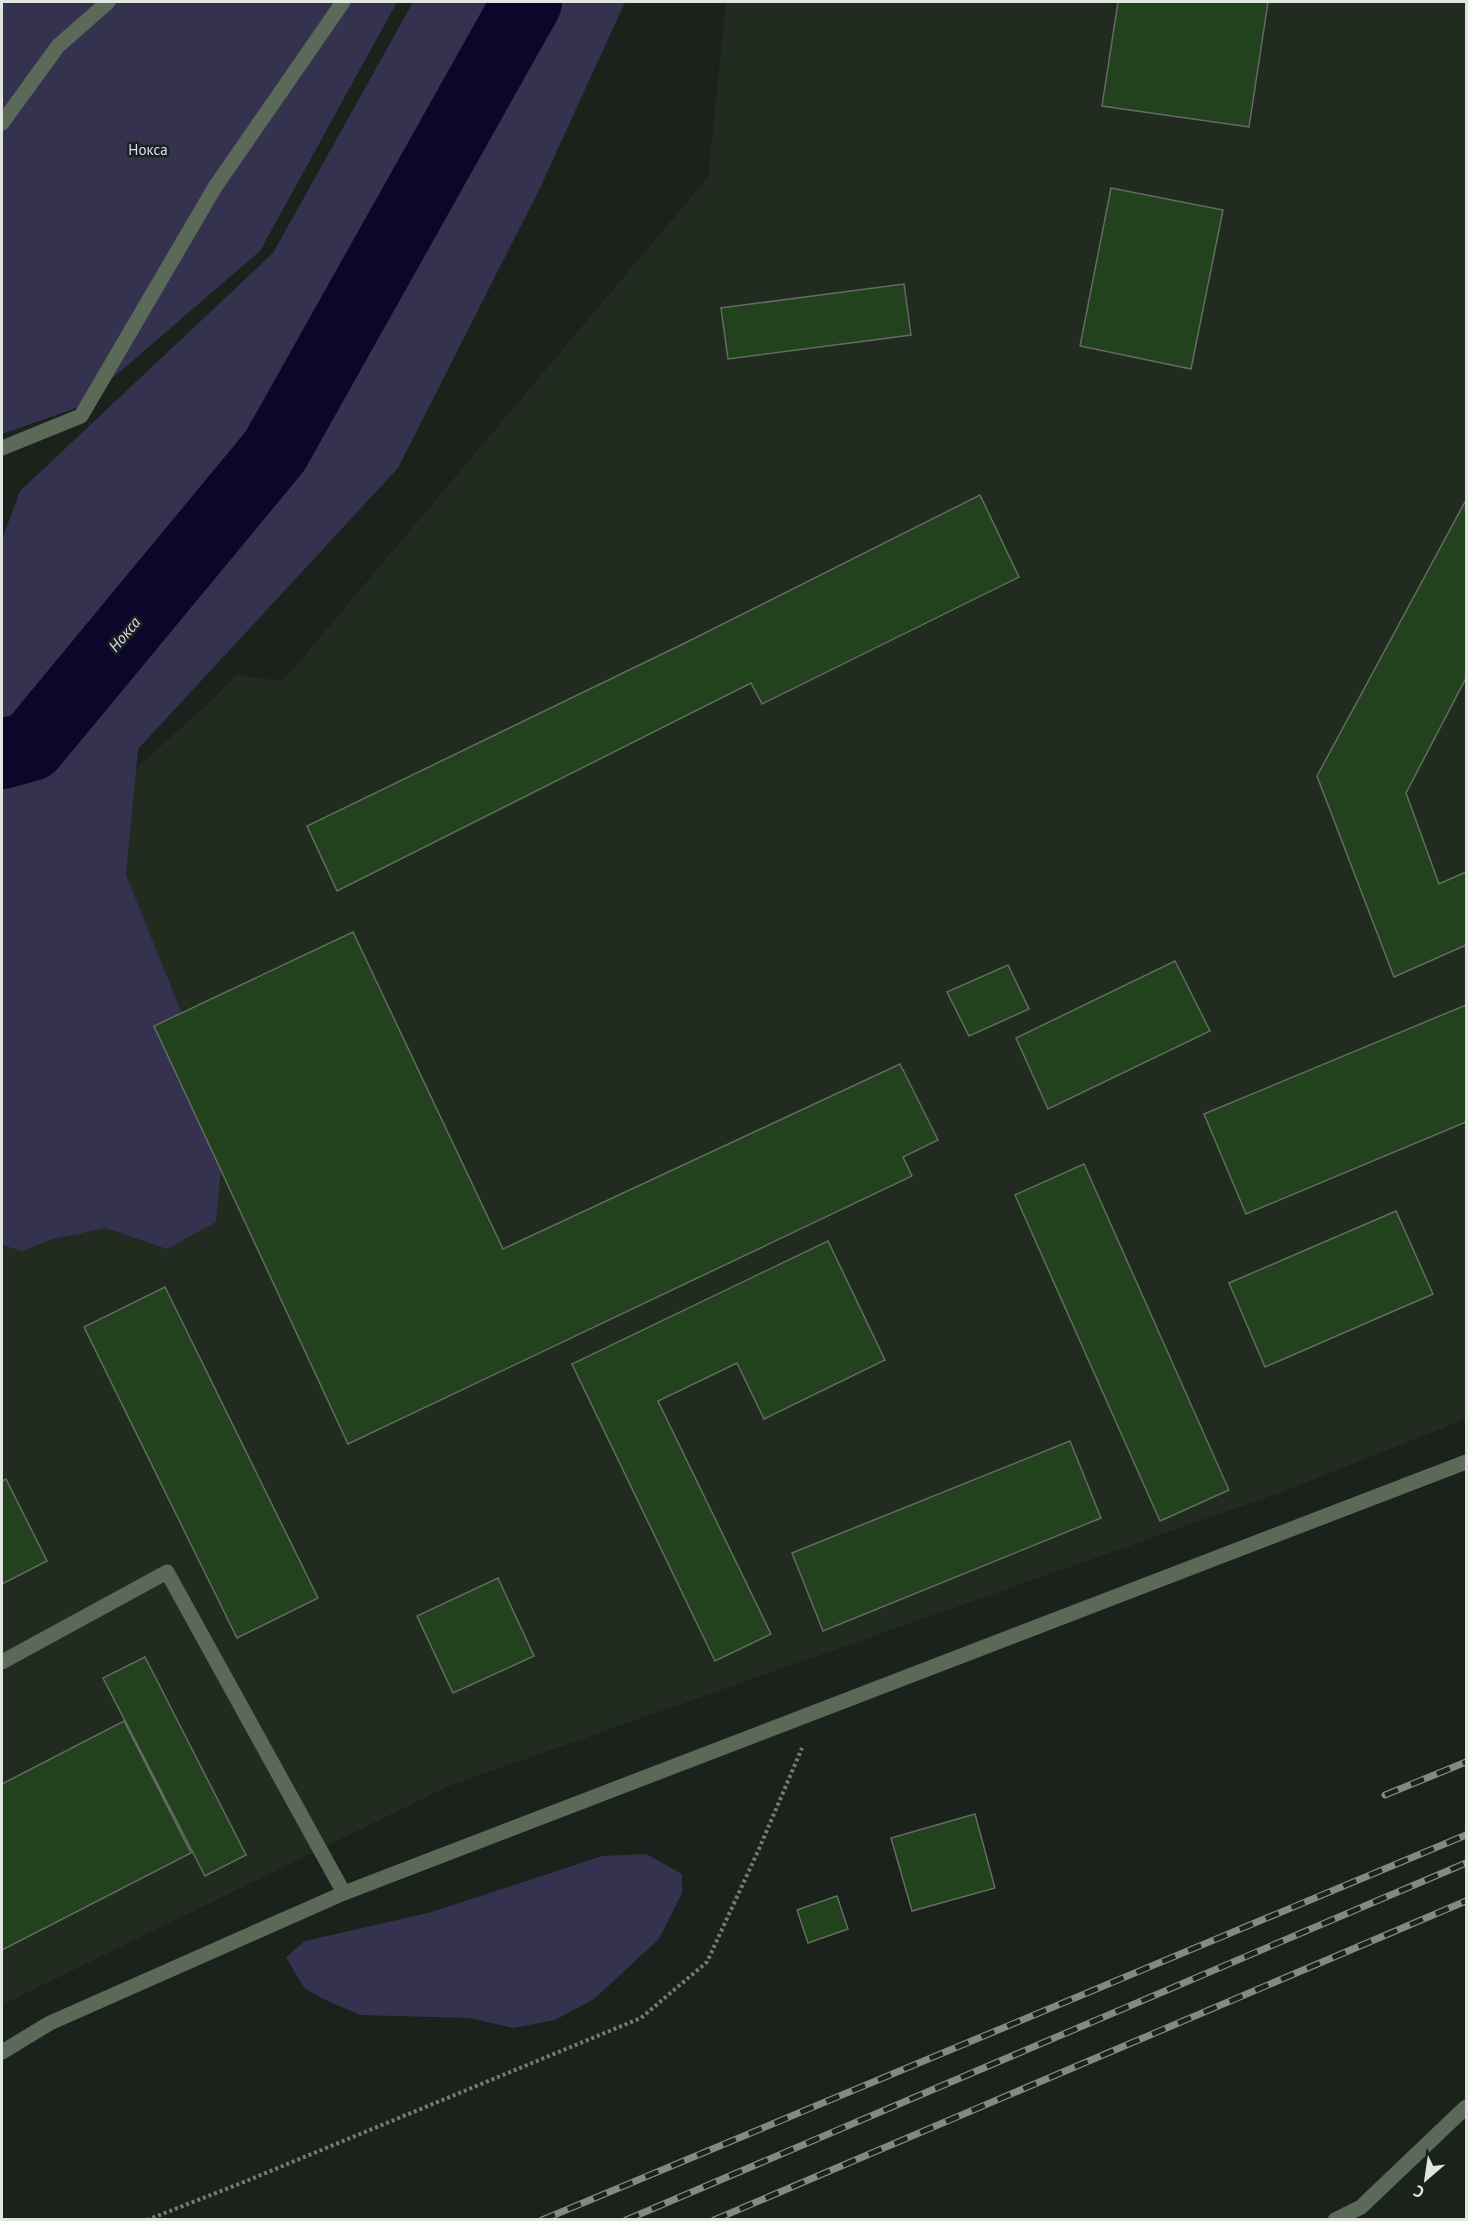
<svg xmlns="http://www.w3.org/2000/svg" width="1468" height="2221" viewBox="0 0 1468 2221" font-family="'PT Sans',sans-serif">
  <rect width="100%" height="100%" fill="#1b211b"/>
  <path fill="#212b1f" d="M726,2h740v1417l-184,73 -833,294 -447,219v-1122l66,-53 146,-132 22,-23 47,6 425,-504z"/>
  <path fill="#34324f" d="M2,2h395l-137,249 -181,156 -77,27z
    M413,2h212l-85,186 -142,280 -260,281 -12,126 79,196 17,85 -6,66 -49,27 -61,-21 -53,11 -31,12 -20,-6v-706l18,-48 253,-238z
    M646,1854l36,20v19l-23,46 -65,60 -39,21 -42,8 -44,-10 -109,-3 -37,-16 -19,-11 -18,-31 19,-16 127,-29 170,-56z"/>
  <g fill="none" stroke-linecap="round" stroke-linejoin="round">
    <path stroke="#0e052a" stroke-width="70" d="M2,754l29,-8 244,-295 252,-449"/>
  </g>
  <path fill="#21421d" stroke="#646b63" stroke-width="1.5" d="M1118,2h150l-19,125 -147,-21z
    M1111,188l112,22 -32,159 -111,-23z
    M904,284l7,51 -183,24 -7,-51z
    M980,495l39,82 -257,127 -11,-21 -414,208 -30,-65 380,-184z
    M1466,500v178l-60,115 33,91 27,-12v73l-72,32 -77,-201z
    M353,932l150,317 397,-185 38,76 -35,17 9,19 -564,268 -194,-418z
    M1175,961l35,70 -162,78 -32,-71z
    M1008,965l21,44 -60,27 -22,-44z
    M1466,1005v117l-220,92 -42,-100z
    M1084,1164l145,326 -69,31 -145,-326z
    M1396,1211l37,83 -168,73 -36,-84z
    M828,1241l57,119 -121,59 -27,-56 -79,38 113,233 -56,27 -143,-297z
    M165,1287l153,311 -81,40 -153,-311z
    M1070,1441l31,77 -278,113 -31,-78z
    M6,1479l41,82 -45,23v-103z
    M498,1578l36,78 -81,37 -36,-77z
    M145,1657l101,198 -41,21 -102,-198z
    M124,1721l67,132 -189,97v-166z
    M975,1814l20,74 -83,23 -21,-73z
    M837,1896l11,33 -40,14 -11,-33z"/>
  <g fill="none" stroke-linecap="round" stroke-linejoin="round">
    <path stroke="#767b76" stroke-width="4" stroke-dasharray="3 3" stroke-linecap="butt" d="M147,2220l92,-36 402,-166 66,-56 52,-113 43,-101"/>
    <path stroke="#5a6958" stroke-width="15" d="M2,123l56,-77 50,-44
      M2,448l79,-32 134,-229 128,-185
      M2,1662l165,-90 177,321"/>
    <path stroke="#5a6958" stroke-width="15" d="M2,2052l48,-29 294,-130 1122,-431
      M1335,2220l26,-13 105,-100"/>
    <g stroke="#848983" stroke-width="7">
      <path id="rail" d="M1385,1795l81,-33
        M542,2220l924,-385
        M626,2220l840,-357
        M714,2220l752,-319"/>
    </g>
    <use href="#rail" stroke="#1b211b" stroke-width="4.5" stroke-dasharray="14" stroke-linecap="butt"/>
  </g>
  <g text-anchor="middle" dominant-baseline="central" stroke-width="5" stroke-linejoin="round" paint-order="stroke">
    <g font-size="15" fill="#dddcfa" stroke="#1b211b">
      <text x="148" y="149">Нокса</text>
    </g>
    <g font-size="16" font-style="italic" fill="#dcdcfa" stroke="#1b211b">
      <text transform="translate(124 634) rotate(-50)">Нокса</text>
    </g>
  </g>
  <rect width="1468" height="2221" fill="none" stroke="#e1e5e0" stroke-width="6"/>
  <g transform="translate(1426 2179) rotate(209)" stroke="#1b211b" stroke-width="4.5" paint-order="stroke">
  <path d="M0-4.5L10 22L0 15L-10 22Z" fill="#e1e5e0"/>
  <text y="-9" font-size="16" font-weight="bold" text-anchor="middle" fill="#e1e5e0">С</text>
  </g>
</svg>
